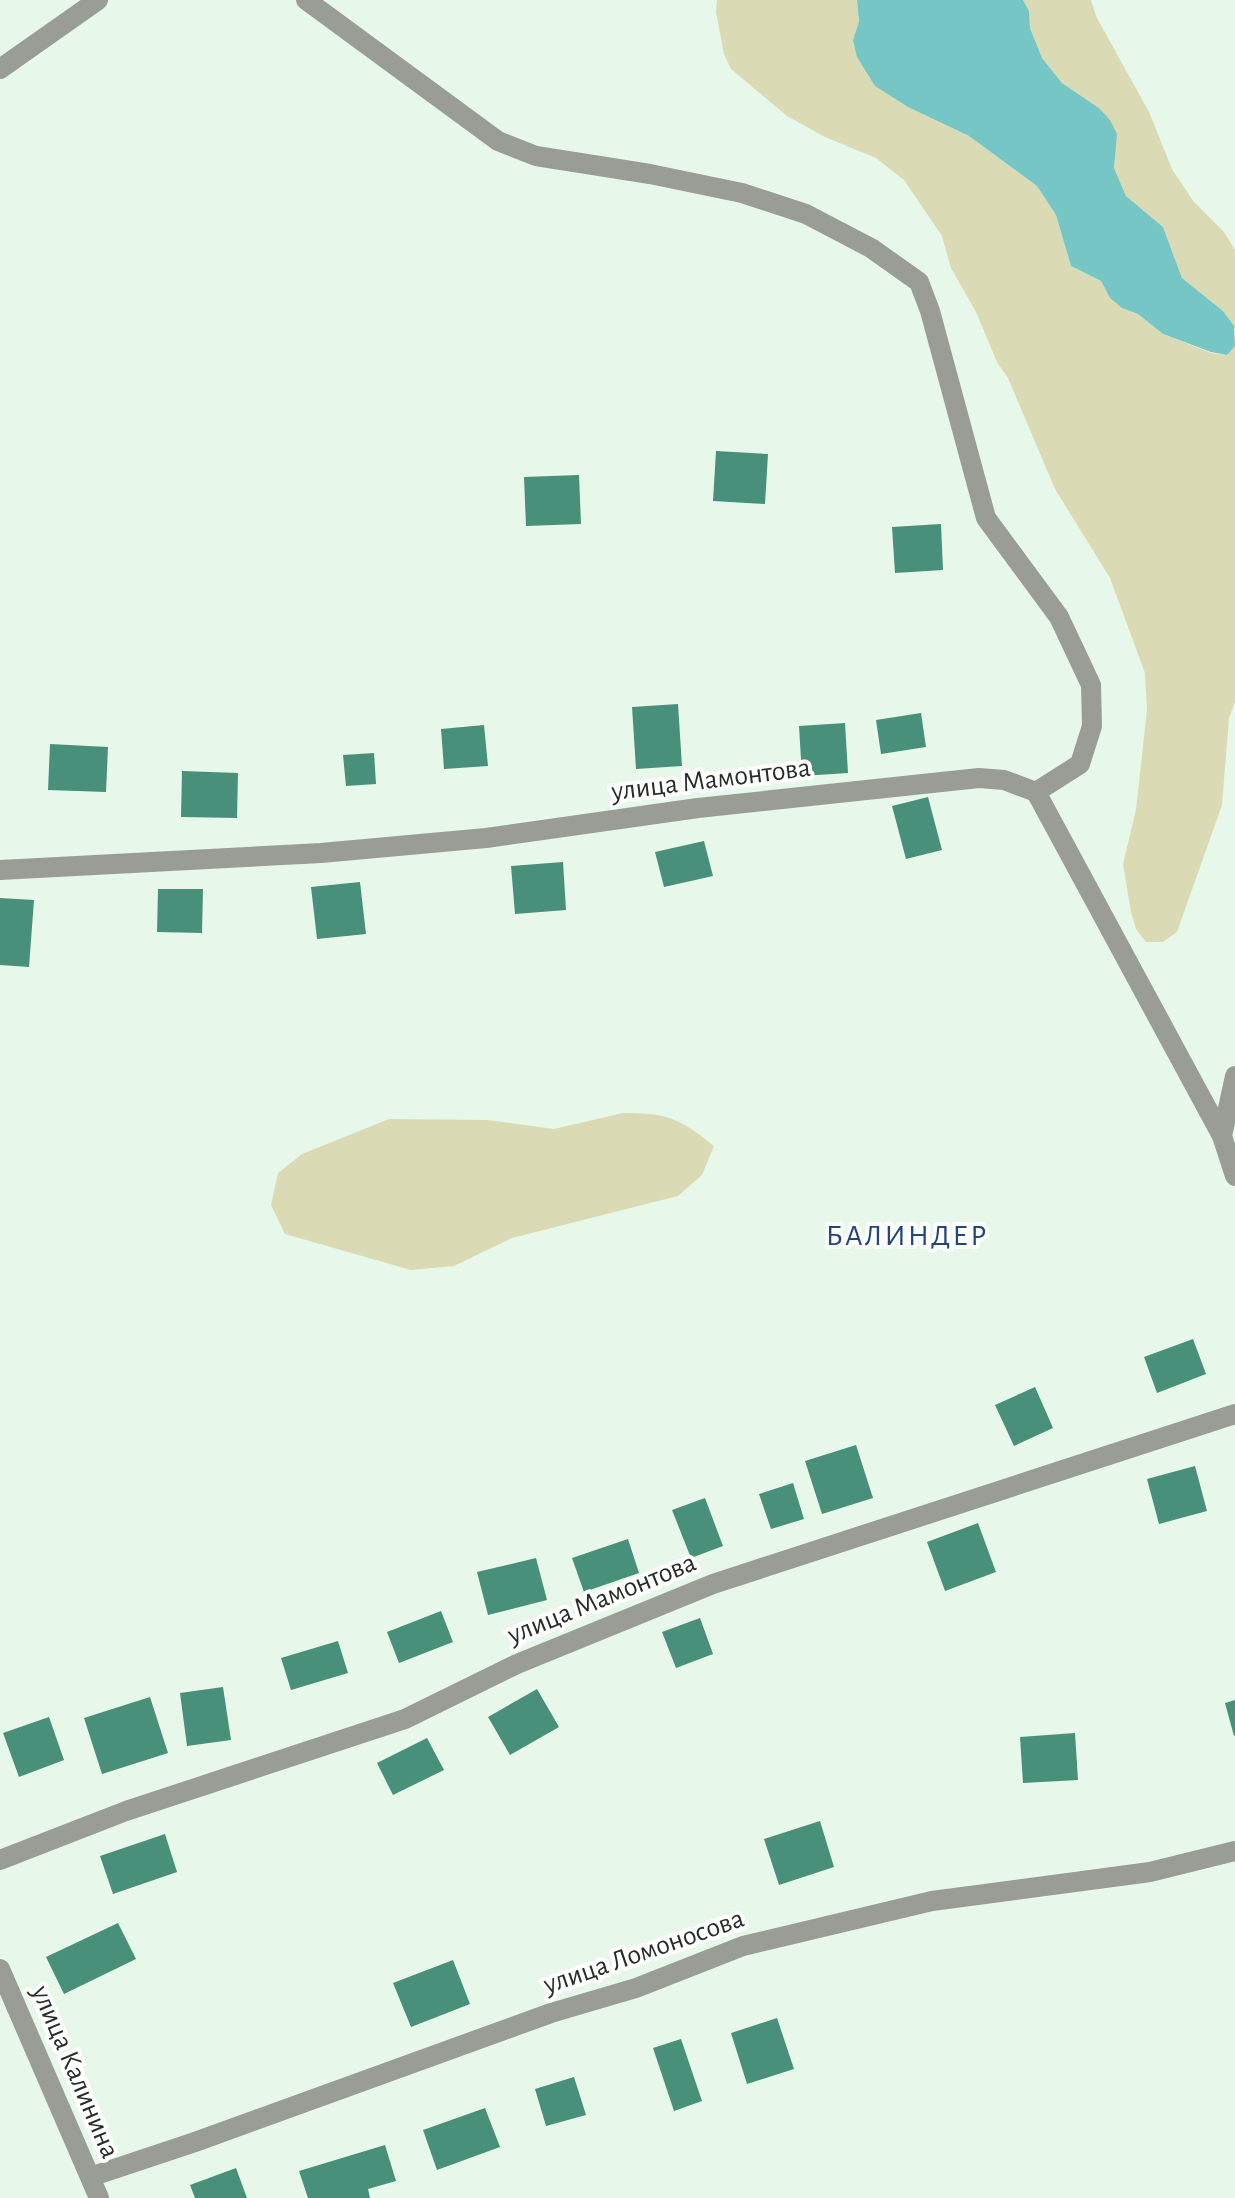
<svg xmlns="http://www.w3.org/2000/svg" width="1235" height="2198" viewBox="0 0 1235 2198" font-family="'Alegreya Sans',sans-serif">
  <rect width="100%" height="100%" fill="#e7f7ea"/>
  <path fill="#dadbb5" d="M717,0h140l2,21 -6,19 55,67 61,29 68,50 19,29 15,51 30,15 9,17 12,10 16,6 25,20 48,19 16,2 8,-9v356l-6,16 -7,87 -45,127 -14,10h-17l-10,-13 -5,-17 -8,-48 13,-54 11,-101 -2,-36 -35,-95 -55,-89 -47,-111 -11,-16 -21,-50 -25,-44 -9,-32 -38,-56 -28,-22 -51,-21 -38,-21 -56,-47 -7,-15 -8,-42z
    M1023,0h68l5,16 53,96 23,57 22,33 30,30 11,18v79l-12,-18 -41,-33 -19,-51 -37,-31 -12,-28 2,-35 -17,-25 -37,-25 -20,-25 -12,-30 -1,-17z
    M623,1113c45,0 56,5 91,33l-12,29 -24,21 -166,42 -58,28 -43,4 -126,-36 -14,-29 7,-32 24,-19 87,-35 98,1 67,9z"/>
  <path fill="#75c6c4" d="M857,0h166l6,11 1,17 12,30 20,25 37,25 11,12 7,14 -3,34 12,28 37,31 19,51 41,33 11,15 1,20 -8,9 -16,-3 -48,-18 -25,-20 -16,-6 -12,-10 -9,-17 -30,-15 -15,-51 -19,-29 -68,-50 -61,-29 -33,-21 -18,-29 -4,-17 6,-19z"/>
  <path fill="#49907b" d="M716,451l52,3 -3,50 -52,-3z
    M579,475l2,49 -55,2 -2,-49z
    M941,524l2,46 -48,3 -3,-46z
    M678,704l4,62 -46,3 -4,-62z
    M921,713l5,34 -45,7 -5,-34z
    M845,723l3,50 -46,3 -3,-50z
    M484,725l4,41 -44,3 -3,-40z
    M50,744l58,3 -2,45 -58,-2z
    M374,753l2,31 -30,2 -3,-31z
    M182,771l56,2 -1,45 -56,-1z
    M928,797l14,53 -36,9 -14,-53z
    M704,841l9,35 -49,11 -9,-35z
    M563,862l3,48 -51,4 -4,-48z
    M360,882l6,52 -49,5 -6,-52z
    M158,889h45l-1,44 -45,-1z
    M0,898l34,2 -5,67 -29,-2z
    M1193,1339l13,35 -49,19 -13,-36z
    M1035,1387l18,41 -39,18 -19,-41z
    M856,1445l17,53 -51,16 -17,-53z
    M1195,1466l12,45 -48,13 -12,-45z
    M793,1483l11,36 -33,10 -12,-35z
    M705,1498l18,48 -32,12 -19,-48z
    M978,1523l18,49 -51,19 -18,-49z
    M628,1539l11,34 -55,19 -12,-34z
    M536,1558l11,42 -59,15 -11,-43z
    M441,1611l12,31 -54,21 -12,-31z
    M700,1618l13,36 -37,14 -14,-36z
    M338,1641l10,32 -57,17 -10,-32z
    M223,1687l8,53 -44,6 -7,-53z
    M537,1689l22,38 -49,28 -22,-38z
    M150,1697l18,56 -66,21 -18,-56z
    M1235,1700v35l-1,1 -9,-33z
    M49,1717l15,43 -45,17 -16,-44z
    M1075,1733l3,47 -55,3 -3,-46z
    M427,1738l17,32 -51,25 -16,-32z
    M820,1821l14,46 -55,18 -15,-46z
    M165,1834l12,38 -64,22 -13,-38z
    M118,1923l18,36 -72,35 -18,-37z
    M453,1960l17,44 -59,23 -18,-44z
    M777,2018l17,51 -47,15 -16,-51z
    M681,2039l21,62 -28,10 -21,-63z
    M574,2077l12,38 -40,11 -11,-37z
    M485,2108l15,39 -63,23 -14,-40z
    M385,2145l11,36 -28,8 2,9h-62l-9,-27z
    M236,2168l11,30h-52l-5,-13z"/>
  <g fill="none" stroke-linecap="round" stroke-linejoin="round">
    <path stroke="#999d96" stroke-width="20" d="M306,0l192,141 38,15 114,18 92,19 64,21 65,34 48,34 11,29 56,207 73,99 32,68 1,41 -12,38 -44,28
      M0,69l98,-69
      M0,870l321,-17 165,-15 212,-30 281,-30 25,2 32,12 186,344
      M1235,1076l-13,60 13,40
      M0,1860l126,-49 279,-92 112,-55 196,-80 522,-170
      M0,1969l99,229
      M90,2177l105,-35 356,-129 85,-25 107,-42 189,-45 218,-29 85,-21"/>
  </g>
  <g text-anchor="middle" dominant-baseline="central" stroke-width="8" stroke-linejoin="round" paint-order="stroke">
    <g font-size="28" fill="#272d28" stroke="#fff">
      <text transform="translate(711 780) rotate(-7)">улица Мамонтова</text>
      <text transform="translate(602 1599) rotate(-22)">улица Мамонтова</text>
      <text transform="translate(644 1952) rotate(-19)">улица Ломоносова</text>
      <text transform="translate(75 2072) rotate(67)">улица Калинина</text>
    </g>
    <g font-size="30" letter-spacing="2" fill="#21477c" stroke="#fff">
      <text x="907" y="1236">БАЛИНДЕР</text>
    </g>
  </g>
</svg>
